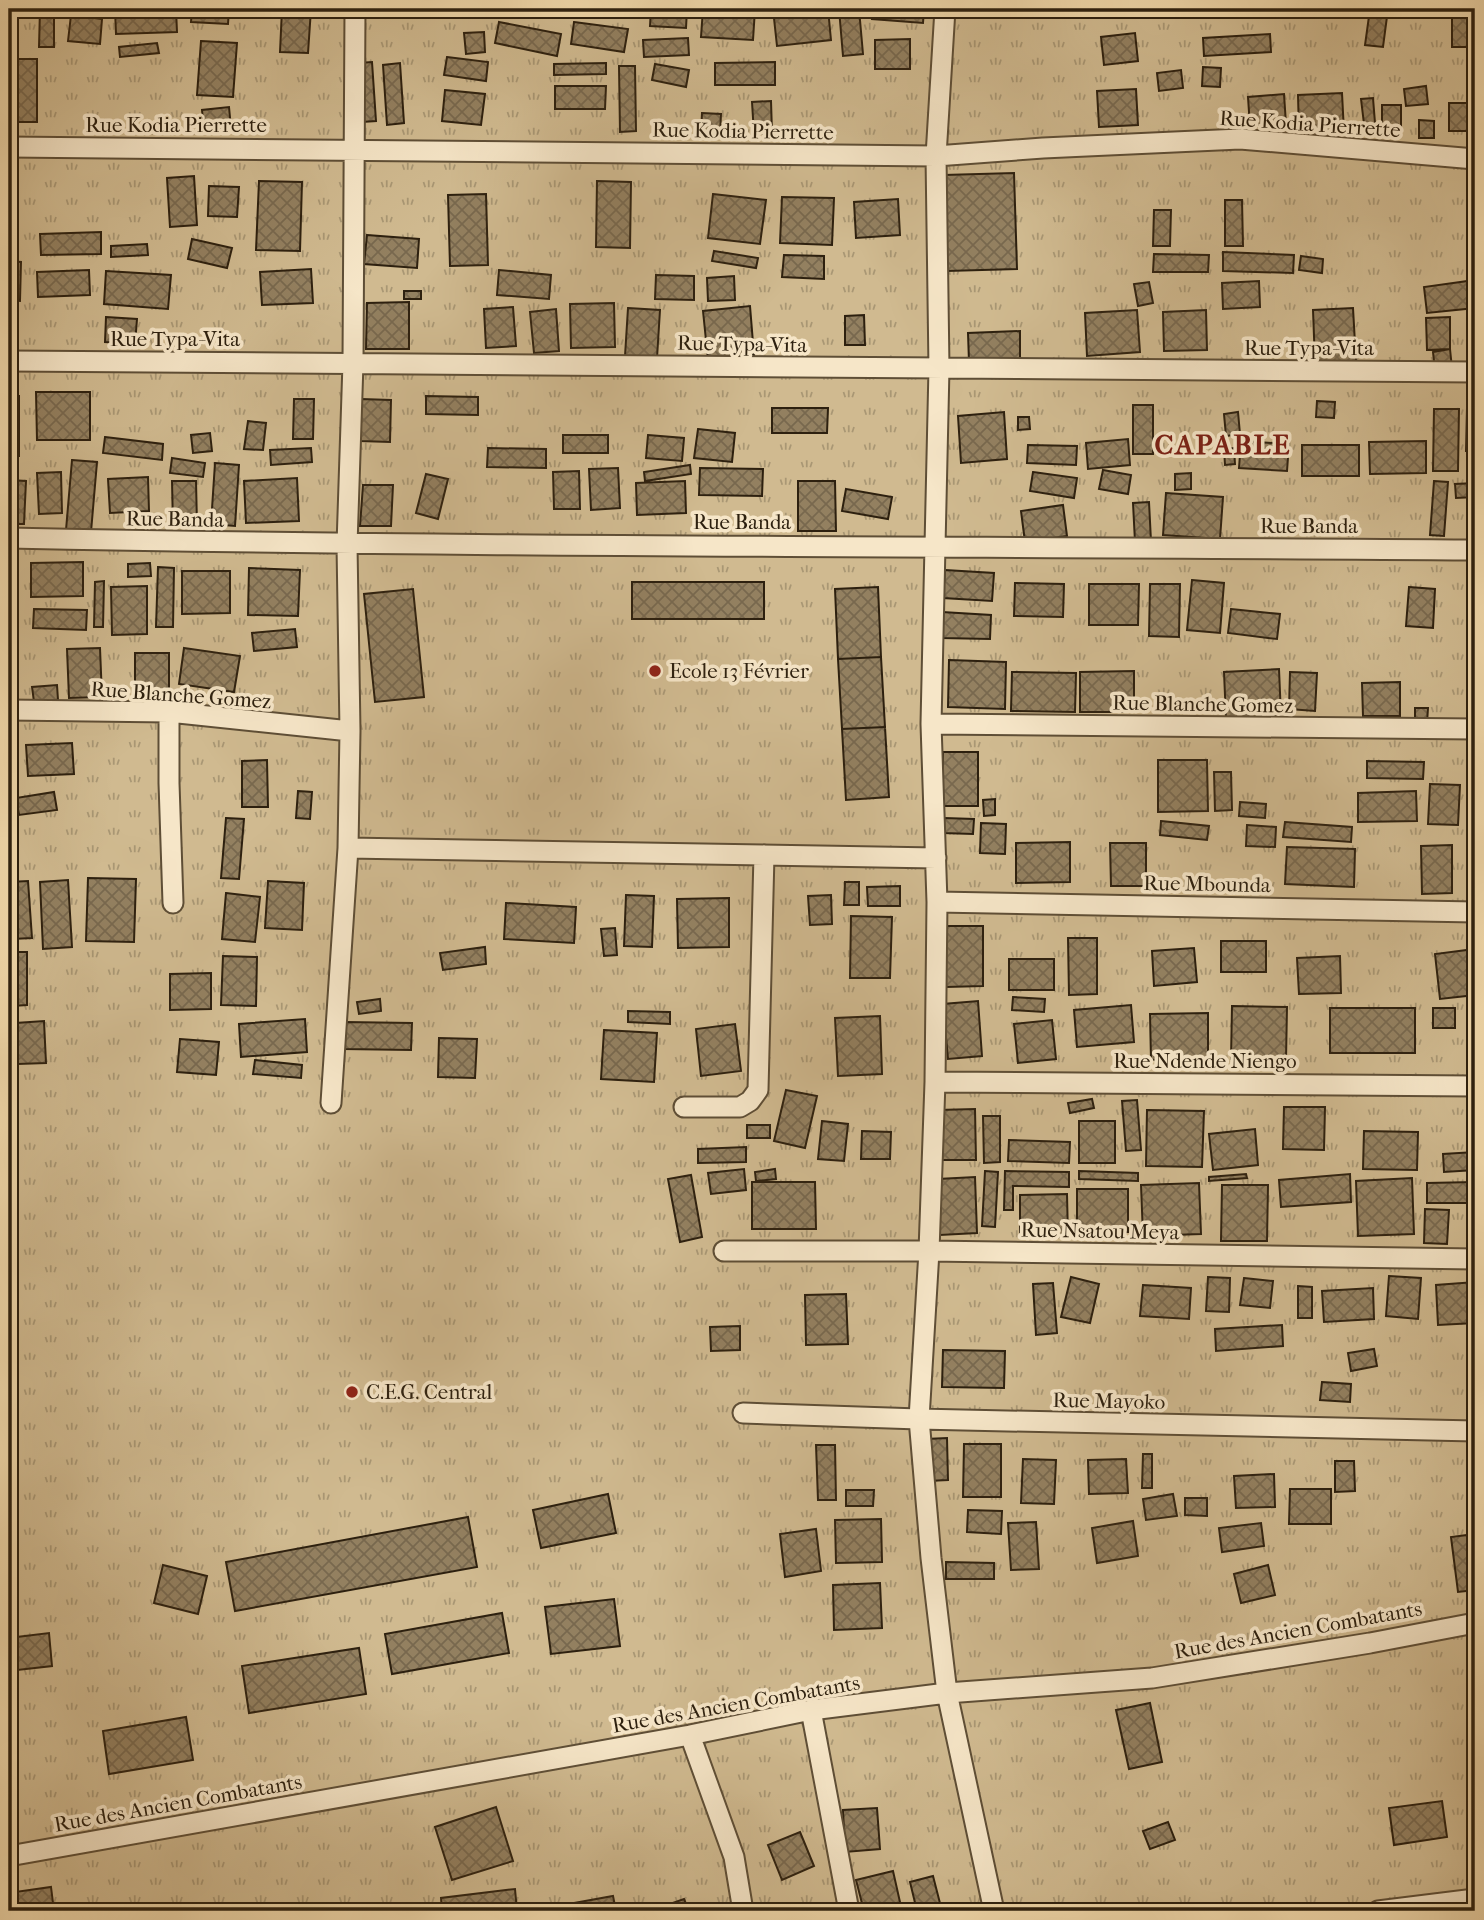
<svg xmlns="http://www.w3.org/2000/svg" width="1484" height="1920" viewBox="0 0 1484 1920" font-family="'IM FELL French Canon',serif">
  <defs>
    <pattern id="grass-tufts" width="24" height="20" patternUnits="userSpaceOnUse" patternTransform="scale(1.75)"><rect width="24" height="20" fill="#d0ba90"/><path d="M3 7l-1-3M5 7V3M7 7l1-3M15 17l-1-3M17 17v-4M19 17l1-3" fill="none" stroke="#a99774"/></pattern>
    <pattern id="building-cross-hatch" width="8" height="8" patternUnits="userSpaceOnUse" patternTransform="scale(1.75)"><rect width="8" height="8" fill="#938060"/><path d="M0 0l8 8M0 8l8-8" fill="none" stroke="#78684e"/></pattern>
  </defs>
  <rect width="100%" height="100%" fill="#f1d9ab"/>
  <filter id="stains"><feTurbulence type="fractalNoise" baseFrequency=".00286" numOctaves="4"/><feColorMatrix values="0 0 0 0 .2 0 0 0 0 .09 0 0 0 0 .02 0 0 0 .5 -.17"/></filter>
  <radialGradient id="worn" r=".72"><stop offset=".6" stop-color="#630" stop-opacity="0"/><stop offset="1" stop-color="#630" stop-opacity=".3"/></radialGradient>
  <path fill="url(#grass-tufts)" stroke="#7e6d50" stroke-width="2" d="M9,9h1466v1902h-1466z"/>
  <path fill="url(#building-cross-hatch)" stroke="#2d200f" stroke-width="2" d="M40,9h14v38h-15z
    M115,9h61l1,23 -61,2z
    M192,9h37l-1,15 -37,-2z
    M282,9h29l-3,44 -28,-1z
    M618,9h18l-1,7 -18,-1z
    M651,9h36l-1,19 -36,-2z
    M703,9h52l-2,31 -52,-3z
    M773,9h55l3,31 -54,6z
    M839,9h20l4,45 -20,2z
    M873,9h51l-1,14 -51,-4z
    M1370,9h18l-5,38 -18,-2z
    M71,15l31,4 -2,25 -32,-3z
    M1452,15h23v32h-23z
    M499,22l62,12 -4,22 -62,-13z
    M574,22l54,7 -4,23 -53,-8z
    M484,32l1,20 -19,2 -2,-21z
    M1135,33l3,28 -34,4 -3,-28z
    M1270,34l1,18 -67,4 -1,-18z
    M688,38l1,17 -45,2 -1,-17z
    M910,39v30h-35v-29z
    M201,41l36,2 -4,54 -36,-2z
    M157,43l2,10 -39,4 -1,-10z
    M447,57l41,5 -2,19 -42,-6z
    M9,59h28v63h-28z
    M372,62l4,59 -14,1 -3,-59z
    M775,62v23h-60v-22z
    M400,63l4,60 -17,2 -4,-60z
    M606,63v11l-52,1v-11z
    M655,64l34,6 -3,17 -34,-7z
    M619,66h16l1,65 -16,1z
    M1203,67l18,1 -1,19 -18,-1z
    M1181,70l2,18 -24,3 -2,-18z
    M555,86h51l-1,23h-50z
    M1426,86l2,18 -22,2 -2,-17z
    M1136,89l2,36 -39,2 -2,-36z
    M445,90l40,4 -4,31 -39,-4z
    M1342,93l2,39 -45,1 -1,-38z
    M1284,94l2,30 -36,3 -2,-30z
    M1373,98l2,25 -11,1 -3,-25z
    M771,101l1,32 -18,1 -2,-32z
    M1449,103h26v28h-26z
    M1382,105h19v27h-19z
    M229,107l2,21 -27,3 -2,-21z
    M702,113l19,1 -1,21 -19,-1z
    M1419,120l15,1v17h-15z
    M1014,173l3,96 -70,2 -3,-96z
    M194,176l3,49 -27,2 -3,-49z
    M259,181l43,1 -2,69 -44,-1z
    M597,181l34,1 -1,66 -34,-1z
    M209,186l30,1 -2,30 -29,-1z
    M486,194l2,71 -38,1 -2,-71z
    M713,194l53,6 -6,44 -52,-6z
    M782,197l52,1 -2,47 -52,-2z
    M898,199l2,36 -44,3 -2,-36z
    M1225,200h17l1,46h-18z
    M1154,210h17l-1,36h-17z
    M101,232v22l-60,1 -1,-21z
    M367,235l52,4 -2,29 -53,-4z
    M192,239l40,9 -5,20 -39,-9z
    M147,244l1,11 -37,2v-11z
    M714,251l44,7 -2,10 -44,-7z
    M1223,252l71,3 -1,18 -70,-2z
    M1154,254l55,1 -1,17h-55z
    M784,255l40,1v23l-42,-2z
    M1301,256l22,3 -1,14 -23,-3z
    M9,261l12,1 -1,39 -11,-1z
    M311,269l2,34 -51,2 -2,-33z
    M89,270l1,25 -52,2 -1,-25z
    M499,270l52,5 -2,24 -52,-4z
    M106,271l65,4 -3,34 -64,-5z
    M656,275l38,1v24l-39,-1z
    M734,276l1,24 -27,1 -1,-23z
    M1475,280v28l-48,5 -3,-26z
    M1259,281l1,26 -37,2 -1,-26z
    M1149,282l4,21 -15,3 -4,-22z
    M404,291h17v8h-17z
    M409,302v47h-43l1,-46z
    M614,303l1,44 -44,1 -1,-44z
    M750,306l4,49 -46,5 -5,-49z
    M513,307l3,39 -30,2 -2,-39z
    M628,308l32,2 -3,48 -32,-2z
    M1353,308l3,53 -41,2 -2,-53z
    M556,309l3,42 -25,2 -4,-41z
    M1137,310l3,42 -53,4 -2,-43z
    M1206,310l1,40 -43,1 -1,-39z
    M864,315l1,30h-20v-29z
    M106,317l31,2 -2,25 -30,-2z
    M1450,317v32l-23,1 -1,-32z
    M1020,331v29l-51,2 -1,-29z
    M1450,349l2,19 -17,2 -2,-18z
    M36,392h54v48h-53z
    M9,396h10v60h-10z
    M426,396l52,1v18l-52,-1z
    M294,399h20l-1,40h-20z
    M361,399l30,1 -1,42 -30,-1z
    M1317,401l18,1 -1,16 -18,-1z
    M1133,405h20v49h-20z
    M772,408h56l-1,25h-55z
    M1467,408h8v43h-9z
    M1434,409h25l-1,62h-25z
    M1004,412l3,47 -46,4 -3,-47z
    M1238,412l2,22 -14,2 -2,-22z
    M1018,417h11l1,12 -12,1z
    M248,421l18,2 -3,27 -19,-1z
    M698,429l37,4 -3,29 -38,-4z
    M210,433l2,18 -19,2 -2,-18z
    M563,435h45v18h-45z
    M648,435l36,3 -2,23 -36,-3z
    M105,437l58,7 -1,16 -59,-7z
    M1128,439l2,26 -42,4 -2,-26z
    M1241,441l48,3 -2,27 -48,-3z
    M1426,441v32l-56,1 -1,-32z
    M1028,445l49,1 -1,19 -49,-2z
    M1302,445h57v31h-57z
    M311,448l1,14 -41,3 -1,-15z
    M488,448l58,1v19l-59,-1z
    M1234,448l1,16 -10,1 -1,-16z
    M172,458l33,5 -2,14 -33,-4z
    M72,460l25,2 -6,70 -25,-2z
    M215,463l24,2 -4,61 -24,-2z
    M690,465l1,9 -46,7 -1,-9z
    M618,468l2,40 -29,2 -2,-41z
    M700,468l63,1 -1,27 -63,-1z
    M1103,470l28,5 -3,19 -29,-5z
    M579,471l1,38h-26l-1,-37z
    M61,472l1,41 -23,1 -2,-41z
    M1033,472l44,6 -3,20 -44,-7z
    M1191,473v16l-16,1v-16z
    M426,474l22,5 -10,40 -22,-6z
    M148,477l1,34 -39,2 -2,-34z
    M297,478l2,43 -53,2 -2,-42z
    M9,480l17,1 -2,43h-15z
    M172,481h24l1,44 -24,1z
    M685,481l1,32 -49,2 -1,-32z
    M798,481h37l1,50h-38z
    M1434,481l14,1 -4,54 -14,-1z
    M1475,483v14l-19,1 -1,-14z
    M363,485h30l-2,41h-31z
    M846,489l46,8 -4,22 -46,-8z
    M1166,493l57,4 -3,42 -57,-4z
    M1149,502l2,39 -16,1 -2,-39z
    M1063,505l4,31 -42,6 -4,-31z
    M1471,507l4,1v35l-7,-1z
    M83,562v34l-52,1v-34z
    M150,563l1,13 -23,1v-13z
    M158,567l16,1 -1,59h-17z
    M249,568l51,2 -2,46 -50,-1z
    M945,570l49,3 -2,28 -49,-3z
    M182,571h48v42l-48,1z
    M1192,580l32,3 -4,50 -33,-3z
    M104,581l-1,46h-9l1,-45z
    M632,582h132v37h-132z
    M1015,583l49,1 -1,33 -49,-1z
    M1089,584h50l-1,41h-49z
    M1150,584h30l-1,53 -30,-1z
    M147,586v48l-35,1 -1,-48z
    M878,587l3,70 -43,2 -3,-70z
    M1409,587l26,2 -2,39 -27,-2z
    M413,589l11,108 -49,5 -11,-108z
    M34,609l53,1 -1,20 -53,-2z
    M1231,609l49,5 -3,25 -49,-6z
    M942,612l49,3 -1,24 -49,-1z
    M295,629l2,18 -43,4 -2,-18z
    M9,639h4v36h-4z
    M100,648l2,49 -33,1 -2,-49z
    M184,648l56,8 -6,36 -55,-8z
    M135,653h34v43h-34z
    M881,657l4,70 -43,2 -4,-70z
    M949,660l57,2 -1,47 -57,-2z
    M1279,669l2,47 -55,3 -2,-47z
    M1134,671v41h-54v-40z
    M1012,672l64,1 -1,39 -64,-1z
    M1290,672l27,1 -2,38 -26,-2z
    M1400,682v34h-37l-1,-33z
    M57,685l1,15 -24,2 -2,-15z
    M1415,708h13l-1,15h-12z
    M885,727l4,70 -43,3 -4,-71z
    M72,743l2,31 -46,2 -2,-31z
    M943,752h35v54h-36z
    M267,760l1,47h-26v-46z
    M1158,760h49l1,51 -50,1z
    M1367,761l57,1 -1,17 -56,-1z
    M1214,772h17l1,38 -17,1z
    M1430,784l30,1 -2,40 -30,-1z
    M298,791l14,1 -2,27 -14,-1z
    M1416,791l1,30 -59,1v-29z
    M54,792l3,18 -38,5 -3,-17z
    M995,799v16l-11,1 -1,-16z
    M1240,802l26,2 -1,14 -26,-2z
    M226,818l18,1 -5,60 -18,-1z
    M944,818l30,1 -1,15 -30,-1z
    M1161,821l48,5 -2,14 -47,-5z
    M1285,822l67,5 -1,15 -68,-5z
    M981,823l25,1 -1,30 -25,-1z
    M1247,825l29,2 -1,20 -29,-1z
    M1070,842v40l-54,1v-40z
    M1110,843h36v43h-35z
    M1452,845v48l-30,1 -1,-48z
    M1287,847l68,2 -1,38 -69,-3z
    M88,878l48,1 -2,63 -48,-1z
    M68,880l4,67 -29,2 -3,-67z
    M28,881l4,57 -20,1 -3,-57z
    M268,881l36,2 -2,47 -37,-2z
    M845,882h14v23h-15z
    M900,886v20h-32l-1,-19z
    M226,893l34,4 -5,45 -33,-3z
    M626,895l28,1 -2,51 -28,-1z
    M831,895l1,29 -22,1 -2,-29z
    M729,898v49l-51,1 -1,-49z
    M506,903l70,4 -2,36 -70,-4z
    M851,916l41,1 -2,61h-40z
    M946,926h37v60l-37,1z
    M615,928l2,27 -13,1 -3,-27z
    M1068,938h29v56l-28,1z
    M1221,941h45v31h-45z
    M485,947l1,17 -43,6 -3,-17z
    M1194,948l3,34 -43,4 -2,-35z
    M1475,949v46l-35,4 -5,-45z
    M12,952h15v53l-15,1z
    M223,956l34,1 -1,49 -35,-1z
    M1340,956l1,37 -42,1 -2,-36z
    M1009,959h45v31h-45z
    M211,973v36l-41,1v-36z
    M1013,997l32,2 -1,13 -32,-2z
    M380,999l1,12 -22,3 -2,-12z
    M978,1001l4,55 -34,3 -5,-55z
    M1131,1005l3,37 -57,5 -3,-37z
    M1232,1006l55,1 -1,53 -55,-1z
    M1330,1008h85v45h-85z
    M1433,1008h22v20h-22z
    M628,1011l42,1v12l-42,-2z
    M1208,1013v45l-57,2 -1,-46z
    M880,1016l2,58 -44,2 -3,-58z
    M305,1019l2,33 -66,5 -2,-33z
    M1052,1020l4,39 -38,4 -4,-39z
    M44,1021l2,42 -28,1 -2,-41z
    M345,1022l67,1 -1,27 -67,-1z
    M735,1024l6,47 -40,5 -5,-47z
    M604,1030l53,3 -3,49 -53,-3z
    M439,1038l38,1 -2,39 -37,-1z
    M180,1039l39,3 -3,33 -39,-3z
    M255,1060l47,5 -1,13 -48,-4z
    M9,1085h5v31h-5z
    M786,1090l31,6 -12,52 -31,-7z
    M1092,1099l2,9 -24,5 -2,-10z
    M1137,1100l4,50 -15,1 -4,-50z
    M1284,1107h41l-1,43 -41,-1z
    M975,1109l1,51h-38v-50z
    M1147,1110l57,1 -2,56 -56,-1z
    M983,1116h17v46l-16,1z
    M822,1121l26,3 -4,37 -26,-2z
    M1079,1121h36v42h-36z
    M747,1125h23v13h-23z
    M1255,1129l3,36 -45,5 -4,-36z
    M862,1131l29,1 -1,27h-29z
    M1364,1131l54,1 -1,38 -54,-1z
    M1009,1140l61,2 -1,21 -61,-2z
    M746,1147v15l-48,1v-14z
    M1475,1152v18l-31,2 -1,-18z
    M744,1169l2,21 -35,4 -3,-21z
    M775,1169l1,10 -20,2 -1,-9z
    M985,1171l13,1 -3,55 -13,-1z
    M1005,1171l64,1v15l-56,-1v24h-9z
    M1079,1171l59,2v8l-59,-2z
    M1246,1174l1,4 -38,3v-4z
    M1350,1174l1,28 -70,5 -2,-27z
    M691,1175l11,62 -22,5 -12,-63z
    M975,1177l2,56 -37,2 -2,-56z
    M1412,1178l2,56 -56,2 -2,-55z
    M752,1182h63l1,47h-64z
    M1475,1182v21h-48v-20z
    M1199,1183l2,51 -58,2 -2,-51z
    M1222,1185h46l-1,56h-46z
    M1077,1189h51v43l-51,1z
    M1067,1194l1,43 -48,1v-43z
    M1425,1209l24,1 -2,34 -23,-1z
    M1389,1276l32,2 -3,41 -32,-3z
    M1071,1277l28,7 -9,39 -29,-6z
    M1208,1277l22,1 -1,34 -23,-1z
    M1244,1278l29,3 -3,27 -30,-3z
    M1475,1282v41l-37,2 -2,-40z
    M1053,1283l4,50 -21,2 -3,-51z
    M1143,1285l48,3 -2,31 -49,-3z
    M1298,1286l14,1v31h-14z
    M1373,1288l1,31 -50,3 -2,-31z
    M9,1289h6l1,34 -7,1z
    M846,1294l2,50 -42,1 -1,-50z
    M1282,1325l1,21 -67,5 -1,-22z
    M740,1326v24l-29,1 -1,-24z
    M1374,1349l3,17 -26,5 -3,-18z
    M943,1350l62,1 -1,37 -62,-1z
    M1322,1382l29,2 -1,18 -30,-2z
    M947,1438l1,42 -21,1 -1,-42z
    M964,1444h37v53h-38z
    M816,1445h19l1,55h-18z
    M1143,1454h9v34h-10z
    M1023,1459l33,1 -2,44 -33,-1z
    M1126,1459l2,34 -39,1 -1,-34z
    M1335,1461h19l1,30 -20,1z
    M1274,1474l1,33 -39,1 -2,-32z
    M1290,1489h41v35h-42z
    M846,1490h28l-1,16h-27z
    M608,1494l8,39 -75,15 -8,-38z
    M1173,1494l4,22 -31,4 -3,-21z
    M1185,1498h22v18l-22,-1z
    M968,1510l34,1 -1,23 -34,-2z
    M468,1517l9,50 -242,44 -9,-49z
    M881,1519l1,43 -46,1 -1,-43z
    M1133,1521l5,35 -41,7 -5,-35z
    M1036,1522l3,47 -28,1 -3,-47z
    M1261,1523l3,23 -42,6 -3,-24z
    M816,1529l5,42 -36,6 -5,-43z
    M1475,1534v56l-17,2 -7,-55z
    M946,1562l48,1v16h-48z
    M163,1565l44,11 -9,38 -44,-11z
    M1268,1565l7,30 -34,8 -7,-29z
    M880,1583l2,45 -48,2 -1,-45z
    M614,1599l6,47 -69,8 -6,-47z
    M502,1613l7,40 -117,21 -7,-40z
    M49,1633l3,33 -43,5v-33z
    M359,1648l7,46 -117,19 -7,-47z
    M1469,1657h6v45z
    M1150,1703l12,59 -33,7 -13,-59z
    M186,1717l7,43 -84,14 -6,-43z
    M1442,1801l5,36 -53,8 -5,-37z
    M496,1807l17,54 -61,19 -17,-53z
    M877,1808l3,41 -35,3 -2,-42z
    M1168,1822l7,18 -25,9 -7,-18z
    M800,1832l14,34 -32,14 -14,-35z
    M893,1871l9,40h-38l-8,-31z
    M933,1876l9,35h-25l-7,-29z
    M51,1887l3,24h-36l-3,-19z
    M515,1889l2,22h-75l-1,-13z
    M613,1896l3,15h-81v-1z
    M684,1899l5,12h-39z"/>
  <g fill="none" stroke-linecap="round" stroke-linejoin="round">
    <g stroke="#5e4e36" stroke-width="23">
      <path id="minor" d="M945,9l-9,147 3,212 -8,356 6,178 -2,180 -6,169 -10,168 12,139 16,135 47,218
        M9,147l927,9 107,-8 197,-9 235,20
        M9,361l1466,11
        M9,538c489,10 977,8 1466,12
        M9,710l160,2 181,19
        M169,712v71l4,120
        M931,724l544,5
        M348,848l588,10
        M937,902l538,10
        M935,1082l540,4
        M331,1103l17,-255 2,-117 -3,-186 6,-182 2,-354
        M684,1107h56l10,-6 8,-11 6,-235
        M724,1251h205l546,8
        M743,1413l176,6 556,12
        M811,1710l38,201
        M690,1735l44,122 9,54
        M9,1856l681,-121 121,-25 136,-17 205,-15 218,-35 105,-20
        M1378,1911l97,-12"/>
    </g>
    <use href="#minor" stroke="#f6e6c8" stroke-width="19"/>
  </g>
  <g fill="#8f2418" stroke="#f6e6c8" stroke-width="2.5">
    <circle cx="655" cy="671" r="7"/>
    <circle cx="352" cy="1392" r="7"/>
  </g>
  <g text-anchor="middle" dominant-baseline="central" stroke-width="7" stroke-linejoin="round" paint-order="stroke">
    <g font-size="21" fill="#2d200f" stroke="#f6e6c8">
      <text transform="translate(1310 124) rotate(4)">Rue Kodia Pierrette</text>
      <text x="176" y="125">Rue Kodia Pierrette</text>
      <text transform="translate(743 131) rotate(1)">Rue Kodia Pierrette</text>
      <text x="175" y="339">Rue Typa-Vita</text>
      <text transform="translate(742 344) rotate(1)">Rue Typa-Vita</text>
      <text x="1309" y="348">Rue Typa-Vita</text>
      <text transform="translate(175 519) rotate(1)">Rue Banda</text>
      <text x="742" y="522">Rue Banda</text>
      <text x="1309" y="526">Rue Banda</text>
      <text transform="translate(181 695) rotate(4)">Rue Blanche Gomez</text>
      <text transform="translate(1203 704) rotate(1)">Rue Blanche Gomez</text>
      <text transform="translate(1207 884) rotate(1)">Rue Mbounda</text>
      <text x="1205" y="1061">Rue Ndende Niengo</text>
      <text transform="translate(1100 1231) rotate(1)">Rue Nsatou Meya</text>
      <text transform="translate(1109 1401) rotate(1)">Rue Mayoko</text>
      <text transform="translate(1298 1630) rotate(-10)">Rue des Ancien Combatants</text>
      <text transform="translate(736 1704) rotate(-10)">Rue des Ancien Combatants</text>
      <text transform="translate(178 1803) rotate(-10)">Rue des Ancien Combatants</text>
    </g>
    <g font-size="21" fill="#2d200f" stroke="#f6e6c8" text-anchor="start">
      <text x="669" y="671">Ecole 13 Février</text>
      <text x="366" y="1392">C.E.G. Central</text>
    </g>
    <g font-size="28" font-weight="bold" letter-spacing="2" fill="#7a1f14" stroke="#f6e6c8">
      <text x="1223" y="444">CAPABLE</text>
    </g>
  </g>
  <rect width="1484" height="1920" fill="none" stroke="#f1d9ab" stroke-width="35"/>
  <rect x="10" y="10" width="1463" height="1899" fill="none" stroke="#2d200f" stroke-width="3.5"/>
  <rect x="18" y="18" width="1449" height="1885" fill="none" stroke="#2d200f" stroke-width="2"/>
  <rect width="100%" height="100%" filter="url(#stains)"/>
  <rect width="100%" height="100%" fill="url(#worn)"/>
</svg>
